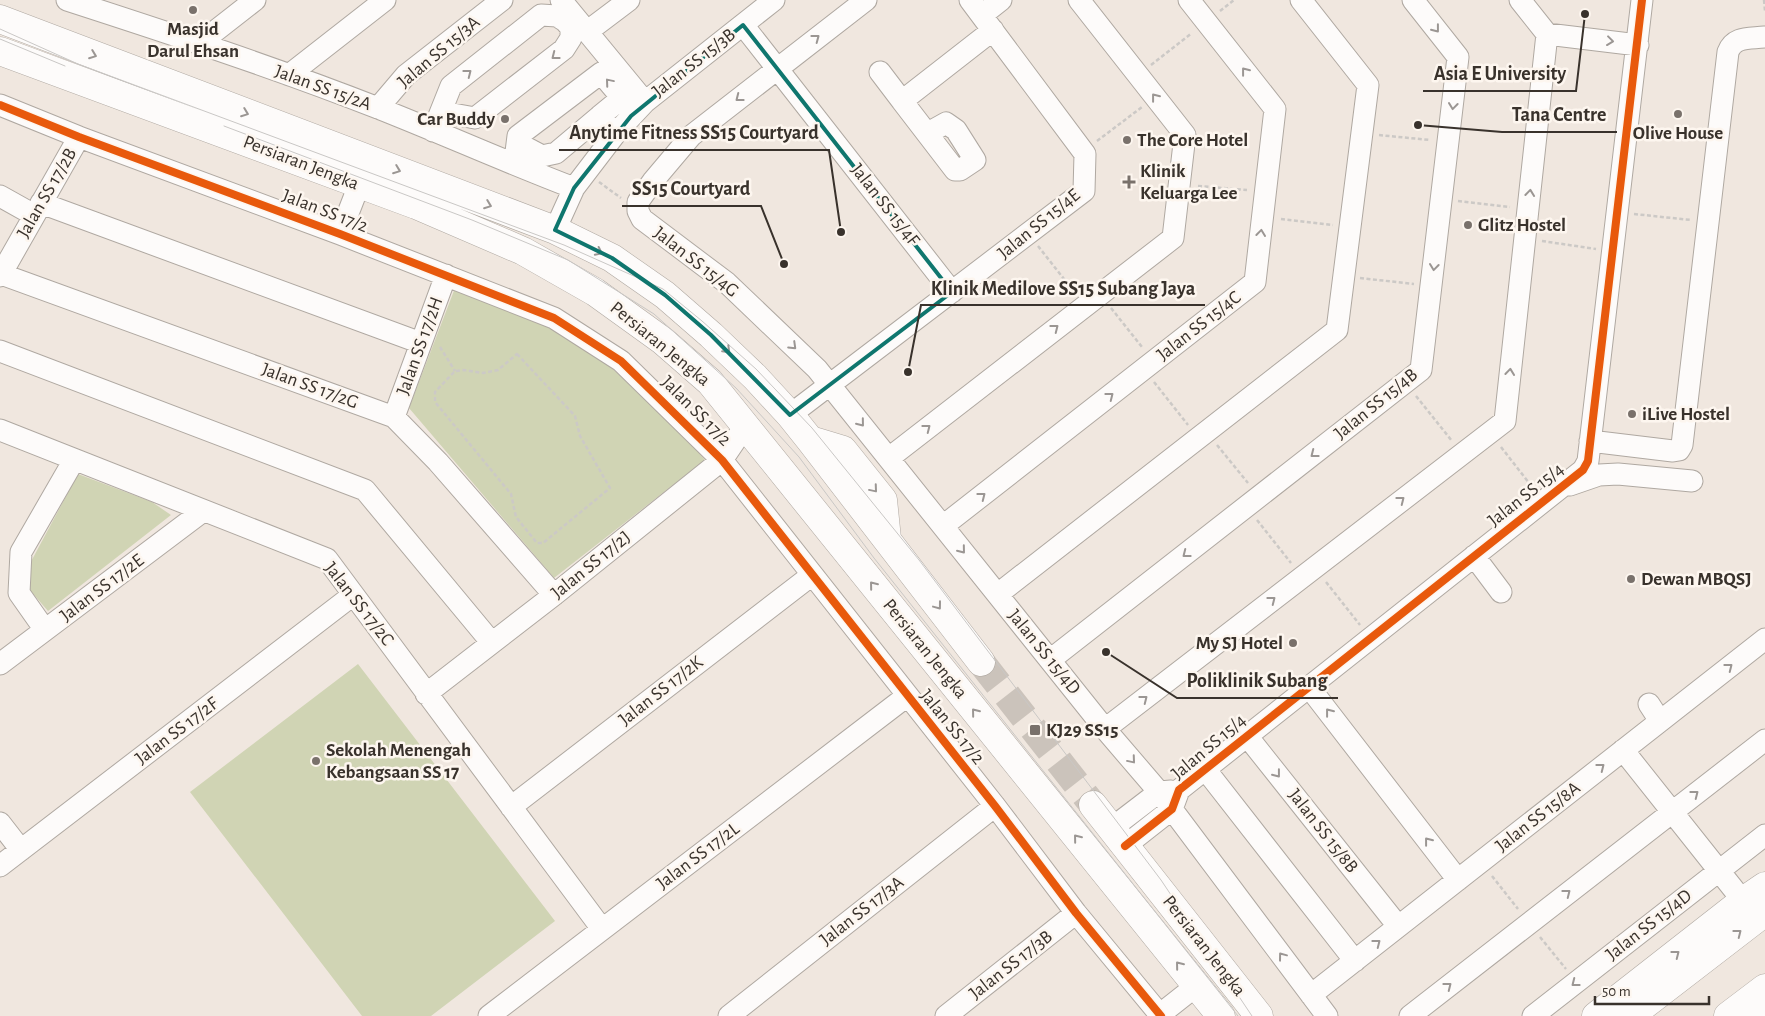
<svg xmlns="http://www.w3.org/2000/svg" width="1765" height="1016" viewBox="0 0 1765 1016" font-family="'Alegreya Sans',sans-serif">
  <rect width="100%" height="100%" fill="#f0e7df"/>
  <path fill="#d0d4b4" d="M455,288l88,32 63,43 62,54 37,43 -151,118 -145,-170z
    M78,474l74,28 19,13 -123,96 -20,-23 -1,-19z
    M358,664l197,257 -124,95h-69l-172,-224z"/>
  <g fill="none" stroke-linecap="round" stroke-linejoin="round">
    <path stroke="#cbc3bb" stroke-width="28" stroke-dasharray="28 14" stroke-linecap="butt" d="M981,662l112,143"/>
    <g stroke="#afa8a1" stroke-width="23">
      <path id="minor" d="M67,0c105,34 209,68 311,108 66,26 130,55 196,80
        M561,0l84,102
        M866,0l-175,136 -38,45 -15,21v9l4,8 85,64 90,86 288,360 54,63 168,224
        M982,15l19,-15
        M743,25l209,267
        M588,31l41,-31
        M1547,34l91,11
        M200,43l55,-43
        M880,72l22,29
        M289,75l96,-75
        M0,105l79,32 261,97 214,84 67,43 101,99 273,346 81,107 85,103
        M378,108l28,-33 96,-75
        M433,131l18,-45 90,-71 16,1 8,5 6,7v10l-7,11 -89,69 -33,-6
        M928,133l18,-10 10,7 19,30 -15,10h-5l-53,-69 91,-71
        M516,152l2,-16 83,-63 21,25 -22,18
        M512,161l4,-9 9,-5 17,9 14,-3 44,-37 9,10
        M0,196l34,19
        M41,203l380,140
        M555,230l19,-42 42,-55 29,-31 129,-102
        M340,234l19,-49
        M1,274l393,143 44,45 116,133
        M0,276l79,-139
        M0,351l365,139 127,153
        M790,415l294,-224 1,-37 -115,-154
        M394,417l52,-142
        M0,430l327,129 275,370
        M1590,441l83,10 6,-1 3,-5 46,-393c6,-16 21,-13 37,-15
        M889,458l284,-220 12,-103 -106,-135
        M1570,485l29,-10 19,-1 74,7
        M943,526l312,-244 20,-173 -86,-109
        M1474,556l27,36
        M998,594l339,-264 31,-245 -67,-85
        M45,630l-26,-37 2,-41 53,-92
        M1050,660l371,-290 37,-313 -45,-57
        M0,664l203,-153
        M1309,687l149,193
        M426,694l128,-99 168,-135 23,-34
        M1649,704l11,17
        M1105,729l400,-308 42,-387 -27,-34
        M1247,736l151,190
        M1623,750l120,151
        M1205,769l150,192
        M511,807l301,-232
        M0,823l21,27
        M1112,828l47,-36 12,-1
        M1125,846l47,-37 7,-19 404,-320 5,-9 54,-461
        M0,866l353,-271
        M1311,995l454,-356
        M489,1016l418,-320
        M729,1016l266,-210
        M946,1016l130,-103
        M1158,1016l38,-30
        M1410,1016l355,-276
        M1533,1016l232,-181"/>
    </g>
    <g stroke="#afa8a1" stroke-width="29">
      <path id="major" d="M0,19l555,211 57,28 53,37 46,40 44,42 35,38 20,25 171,222
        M0,51l416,154 107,46 72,41 68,49 47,41 511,634
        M810,440l33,10 40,50 4,39
        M1093,805l166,211"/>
    </g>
    <g stroke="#afa8a1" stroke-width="29">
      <path id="highway" d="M1596,1016l147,-115 22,-15
        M1630,1016l135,-104
        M1728,1016l37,-28
        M1764,1016l1,-1"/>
    </g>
    <path stroke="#ccc9c6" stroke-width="2.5" stroke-dasharray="4 2.5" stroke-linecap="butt" d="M1764,0l1,11
      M1220,11l14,-11
      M1151,65l41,-32
      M1379,135l51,5
      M1097,141l45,-34
      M599,182l22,16
      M1198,186l49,4
      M1458,201l52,6
      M1634,214l57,6
      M1281,219l52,6
      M1542,241l54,8
      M1038,246l37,47
      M1360,278l54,6
      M1111,308l31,39
      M440,347l15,24
      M517,354l58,62 5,20 30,52 -67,55h-6l-21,-26 -5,-23 -76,-92v-10l20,-21 9,-1 19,3 15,-3z
      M1154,382l34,43
      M1416,396l36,45
      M1217,445l31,38
      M1501,447l32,41
      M1257,520l34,43
      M1326,582l34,43
      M1492,876l26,33
      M1540,937l26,32"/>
    <use href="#minor" stroke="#fdfbfa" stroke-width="21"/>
    <use href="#major" stroke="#fdfbfa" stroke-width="28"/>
    <use href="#highway" stroke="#fdfbfa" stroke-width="28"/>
    <path stroke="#c9c7c5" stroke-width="1" d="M0,29l78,35 486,181 99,44 39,32 54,48 56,59 107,132 242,320 91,136
      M0,39l65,27
      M224,126l248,94 96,40 86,54 82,74 63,69 75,101 364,458"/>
    <g stroke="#fdf6ef" stroke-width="11">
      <path id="cycleway" d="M0,105l79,32 261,97 214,84 67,43 101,99 273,346 81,107 85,103
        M1125,846l47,-37 7,-19 404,-320 5,-9 54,-461"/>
    </g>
    <use href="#cycleway" stroke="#e8590c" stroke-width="8"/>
  </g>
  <defs><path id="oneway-chevron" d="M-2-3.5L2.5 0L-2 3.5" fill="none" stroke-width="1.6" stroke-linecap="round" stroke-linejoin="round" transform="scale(1.25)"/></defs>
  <g stroke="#9b9693">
    <use href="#oneway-chevron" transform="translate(1436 29) rotate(52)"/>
    <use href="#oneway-chevron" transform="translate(816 38) rotate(-37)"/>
    <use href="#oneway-chevron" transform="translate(1610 41) rotate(7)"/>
    <use href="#oneway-chevron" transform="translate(93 55) rotate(21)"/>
    <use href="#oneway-chevron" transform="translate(555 56) rotate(142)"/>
    <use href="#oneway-chevron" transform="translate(1245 71) rotate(-128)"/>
    <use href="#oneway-chevron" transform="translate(468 73) rotate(-38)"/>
    <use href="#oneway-chevron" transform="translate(609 82) rotate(-130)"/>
    <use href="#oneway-chevron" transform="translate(1155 97) rotate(-128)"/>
    <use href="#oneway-chevron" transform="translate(739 98) rotate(142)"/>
    <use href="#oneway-chevron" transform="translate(1453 106) rotate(97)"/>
    <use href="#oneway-chevron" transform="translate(245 113) rotate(21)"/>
    <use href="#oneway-chevron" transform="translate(397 170) rotate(21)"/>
    <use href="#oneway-chevron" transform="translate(1530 193) rotate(-84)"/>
    <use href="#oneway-chevron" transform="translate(488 205) rotate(21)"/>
    <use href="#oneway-chevron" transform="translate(1261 233) rotate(-83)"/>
    <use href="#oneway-chevron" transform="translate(599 252) rotate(26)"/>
    <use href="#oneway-chevron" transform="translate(1434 267) rotate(97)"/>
    <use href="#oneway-chevron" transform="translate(1055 328) rotate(-38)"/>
    <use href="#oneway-chevron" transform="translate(793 346) rotate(44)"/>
    <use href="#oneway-chevron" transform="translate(727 350) rotate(45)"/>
    <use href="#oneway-chevron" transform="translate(1510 372) rotate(-84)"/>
    <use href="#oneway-chevron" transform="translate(1110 396) rotate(-38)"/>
    <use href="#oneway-chevron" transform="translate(861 423) rotate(51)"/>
    <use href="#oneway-chevron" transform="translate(927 428) rotate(-38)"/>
    <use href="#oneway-chevron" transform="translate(1314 454) rotate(142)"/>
    <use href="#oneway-chevron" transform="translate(874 489) rotate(50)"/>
    <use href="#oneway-chevron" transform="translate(982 496) rotate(-38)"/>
    <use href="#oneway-chevron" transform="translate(1401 500) rotate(-38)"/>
    <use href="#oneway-chevron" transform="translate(962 550) rotate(51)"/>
    <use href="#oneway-chevron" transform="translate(1186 554) rotate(142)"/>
    <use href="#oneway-chevron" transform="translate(873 585) rotate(-129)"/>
    <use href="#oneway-chevron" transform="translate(1272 600) rotate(-38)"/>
    <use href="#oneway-chevron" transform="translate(938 606) rotate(53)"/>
    <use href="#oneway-chevron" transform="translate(1729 667) rotate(-38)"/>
    <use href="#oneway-chevron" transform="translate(1144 699) rotate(-38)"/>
    <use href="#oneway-chevron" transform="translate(975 712) rotate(-129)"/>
    <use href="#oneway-chevron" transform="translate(1329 712) rotate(-128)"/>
    <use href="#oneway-chevron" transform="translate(1132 760) rotate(50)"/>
    <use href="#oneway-chevron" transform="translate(1601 767) rotate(-38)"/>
    <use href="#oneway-chevron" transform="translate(1277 774) rotate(52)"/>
    <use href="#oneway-chevron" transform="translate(1695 794) rotate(-38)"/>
    <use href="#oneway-chevron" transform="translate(1077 838) rotate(-129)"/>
    <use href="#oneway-chevron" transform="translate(1428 841) rotate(-128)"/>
    <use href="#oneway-chevron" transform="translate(1567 893) rotate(-38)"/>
    <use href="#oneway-chevron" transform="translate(1738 933) rotate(-38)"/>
    <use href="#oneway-chevron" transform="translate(1377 943) rotate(-38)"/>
    <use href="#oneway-chevron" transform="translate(1676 954) rotate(-38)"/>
    <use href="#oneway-chevron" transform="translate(1282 956) rotate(-127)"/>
    <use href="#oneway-chevron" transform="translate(1179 965) rotate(-129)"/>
    <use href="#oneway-chevron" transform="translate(1575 983) rotate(142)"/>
    <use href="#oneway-chevron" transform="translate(1448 986) rotate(-38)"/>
  </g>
  <path fill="none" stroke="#0f766e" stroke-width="4" stroke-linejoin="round" d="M743,25l209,267 -162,123 -79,-80 -46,-40 -53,-37 -57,-28 19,-42 57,-72z"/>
  <g fill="#79716b" stroke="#fdf6ef" stroke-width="2">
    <circle cx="193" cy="10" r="5"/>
    <circle cx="1678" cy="114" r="5"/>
    <circle cx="505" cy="119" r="5"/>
    <circle cx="1127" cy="140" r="5"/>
    <path d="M1126.5 174.5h5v5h5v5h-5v5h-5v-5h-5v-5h5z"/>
    <circle cx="1468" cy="225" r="5"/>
    <circle cx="1632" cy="414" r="5"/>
    <circle cx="1631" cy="579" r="5"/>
    <circle cx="1293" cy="643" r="5"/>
    <rect x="1029" y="724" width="12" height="12" rx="2.5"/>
    <circle cx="316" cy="761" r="5"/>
  </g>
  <g text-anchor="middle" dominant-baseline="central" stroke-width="5" stroke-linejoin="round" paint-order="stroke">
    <g font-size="19" font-weight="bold" fill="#39322c" stroke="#fdf6ef" text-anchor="start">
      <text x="193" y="29" text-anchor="middle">Masjid<tspan x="193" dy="22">Darul Ehsan</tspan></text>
      <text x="495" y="119" text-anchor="end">Car Buddy</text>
      <text x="1678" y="133" text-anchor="middle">Olive House</text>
      <text x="1137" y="140">The Core Hotel</text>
      <text x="1140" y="171">Klinik<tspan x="1140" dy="22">Keluarga Lee</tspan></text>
      <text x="1478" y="225">Glitz Hostel</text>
      <text x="1642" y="414">iLive Hostel</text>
      <text x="1641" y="579">Dewan MBQSJ</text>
      <text x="1283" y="643" text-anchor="end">My SJ Hotel</text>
      <text x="1046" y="730">KJ29 SS15</text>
      <text x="326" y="750">Sekolah Menengah<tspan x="326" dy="22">Kebangsaan SS 17</tspan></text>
    </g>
    <g font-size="19" fill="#39322c" stroke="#fdf6ef">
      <text transform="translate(439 52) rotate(-40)">Jalan SS 15/3A</text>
      <text transform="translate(694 63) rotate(-38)">Jalan SS 15/3B</text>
      <text transform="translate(323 88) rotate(20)">Jalan SS 15/2A</text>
      <text transform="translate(301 163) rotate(21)">Persiaran Jengka</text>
      <text transform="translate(47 193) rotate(-60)">Jalan SS 17/2B</text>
      <text transform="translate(885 205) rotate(52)">Jalan SS 15/4F</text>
      <text transform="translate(325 211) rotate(21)">Jalan SS 17/2</text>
      <text transform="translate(1039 224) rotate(-39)">Jalan SS 15/4E</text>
      <text transform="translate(696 262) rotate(38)">Jalan SS 15/4G</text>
      <text transform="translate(1199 326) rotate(-38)">Jalan SS 15/4C</text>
      <text transform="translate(660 344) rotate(39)">Persiaran Jengka</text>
      <text transform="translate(420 346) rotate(-70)">Jalan SS 17/2H</text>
      <text transform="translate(310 386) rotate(20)">Jalan SS 17/2G</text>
      <text transform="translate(1376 404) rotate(-39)">Jalan SS 15/4B</text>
      <text transform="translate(696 411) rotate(45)">Jalan SS 17/2</text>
      <text transform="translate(1526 495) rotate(-38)">Jalan SS 15/4</text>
      <text transform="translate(591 565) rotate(-39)">Jalan SS 17/2J</text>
      <text transform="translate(102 588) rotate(-37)">Jalan SS 17/2E</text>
      <text transform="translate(359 604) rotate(52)">Jalan SS 17/2C</text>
      <text transform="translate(925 649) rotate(51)">Persiaran Jengka</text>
      <text transform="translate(1044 652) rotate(51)">Jalan SS 15/4D</text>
      <text transform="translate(661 691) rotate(-38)">Jalan SS 17/2K</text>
      <text transform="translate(952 727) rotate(51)">Jalan SS 17/2</text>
      <text transform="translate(177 731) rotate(-37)">Jalan SS 17/2F</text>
      <text transform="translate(1209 747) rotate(-40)">Jalan SS 15/4</text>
      <text transform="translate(1538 817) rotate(-38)">Jalan SS 15/8A</text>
      <text transform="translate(1323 831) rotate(52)">Jalan SS 15/8B</text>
      <text transform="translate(698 856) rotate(-37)">Jalan SS 17/2L</text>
      <text transform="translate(862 911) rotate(-38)">Jalan SS 17/3A</text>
      <text transform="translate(1649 925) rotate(-38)">Jalan SS 15/4D</text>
      <text transform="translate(1204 946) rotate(52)">Persiaran Jengka</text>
      <text transform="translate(1011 965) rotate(-38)">Jalan SS 17/3B</text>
    </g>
  </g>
  <path fill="none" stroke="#39322c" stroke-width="2" d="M1585 14L1576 91H1423M1418 125L1502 132H1617M841 232L829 150H559M784 264L761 206H622M908 372L921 305H1205M1106 652L1177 698H1338"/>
  <g fill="#39322c" stroke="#fdf6ef" stroke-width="2">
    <circle cx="1585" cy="14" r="5"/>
    <circle cx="1418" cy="125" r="5"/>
    <circle cx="841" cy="232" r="5"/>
    <circle cx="784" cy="264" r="5"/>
    <circle cx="908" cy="372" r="5"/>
    <circle cx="1106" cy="652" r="5"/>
  </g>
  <g font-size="20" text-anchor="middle" font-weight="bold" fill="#39322c" stroke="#fdf6ef" stroke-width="5" stroke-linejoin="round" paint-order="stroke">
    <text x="1500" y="80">Asia E University</text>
    <text x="1559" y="121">Tana Centre</text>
    <text x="694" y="139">Anytime Fitness SS15 Courtyard</text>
    <text x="691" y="195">SS15 Courtyard</text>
    <text x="1063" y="295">Klinik Medilove SS15 Subang Jaya</text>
    <text x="1257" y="687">Poliklinik Subang</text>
  </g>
  <path d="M1595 996v8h114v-8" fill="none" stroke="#39322c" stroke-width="2.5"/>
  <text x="1602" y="996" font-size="15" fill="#39322c" stroke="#fdf6ef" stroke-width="4" paint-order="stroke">50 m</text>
</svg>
